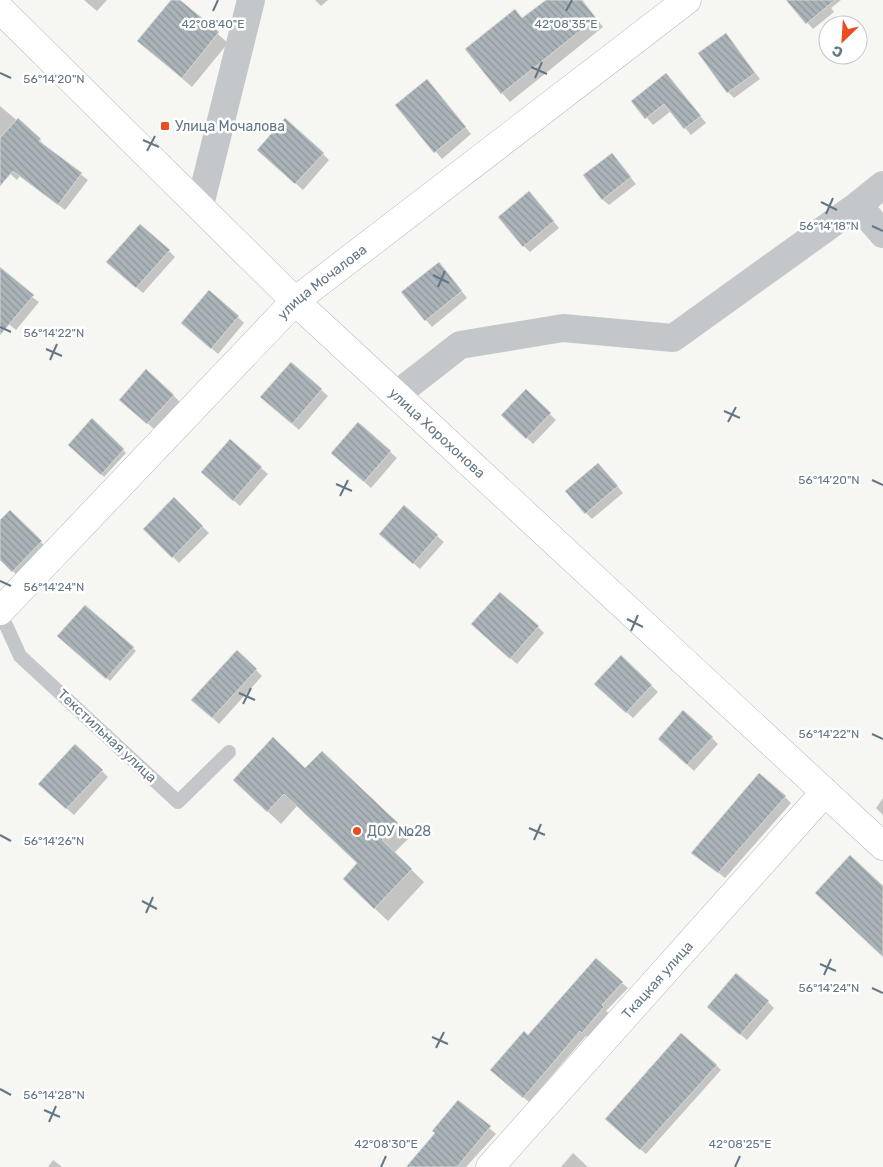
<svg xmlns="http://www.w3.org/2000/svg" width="883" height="1167" viewBox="0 0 883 1167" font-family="Rubik,sans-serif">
  <defs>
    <pattern id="building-back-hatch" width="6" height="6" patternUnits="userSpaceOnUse" patternTransform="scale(1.25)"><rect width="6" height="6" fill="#aab3b8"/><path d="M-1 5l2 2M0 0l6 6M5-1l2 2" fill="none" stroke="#8e969b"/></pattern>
  </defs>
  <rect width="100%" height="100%" fill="#f6f6f3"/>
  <path fill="#0003" d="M84,0h23l-10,11z
    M173,0h5l50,43 -36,44 -53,-46z
    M315,0h13l-7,6z
    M548,0h34l21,27 -93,75 -8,-9 13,-83 8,9z
    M787,0h54l-10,8 3,4 -21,17z
    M725,34l35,45 -26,19 -6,-6z
    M666,74l40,49 -15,12 -20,-24 -18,14 -20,-24z
    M433,88l38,46 -29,25 -45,-53z
    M0,106l40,34 5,7 43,33 -23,30 -45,-34 -3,4 -17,-15z
    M323,154l6,6 -26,30 -38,-34z
    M612,155l24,29 -27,21 -7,-6z
    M535,199l24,29 -29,24 -6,-6z
    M169,251l6,6 -32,36 -29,-25z
    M445,270l22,28 -35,29 -6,-7z
    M0,274l39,28 -23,28 -16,-13z
    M238,317l6,6 -26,31 -29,-25z
    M291,363l37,33 -29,34 -31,-27z
    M526,391l30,29 -23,24 -30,-29z
    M173,395l7,7 -26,27 -26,-23z
    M92,420l34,33 -22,24 -34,-32z
    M359,424l38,34 -26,30 -32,-29z
    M230,441l38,33 -28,32 -31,-28z
    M605,471l18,22 -31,26 -6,-6z
    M174,499l35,34 -30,30 -34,-34z
    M404,507l40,35 -24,27 -33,-29z
    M10,512l37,36 -28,29 -19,-18v-37z
    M538,627l6,6 -27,31 -38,-33z
    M62,639l71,9 3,3 -26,30z
    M621,657l37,35 -25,26 -31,-28z
    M256,670l6,6 -43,48 -19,-18z
    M712,738l6,6 -24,27 -28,-26z
    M306,770l91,54 13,13 -16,16 30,29 -36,39 -31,-29 2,-28 -62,-58 -16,18 -34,-32z
    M102,771l6,6 -34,38 -28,-25z
    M785,797l6,6 -66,75 -33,-26z
    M883,798v17l-7,-7z
    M622,983l6,5 -22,23 3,2 -21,24 -2,-1 -57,66 -31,-27 30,-39z
    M768,1002l6,6 -27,32 -32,-27z
    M716,1065l5,5 -75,84 -35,-30z
    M458,1101l38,33 -30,33h-59l29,-34z
    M573,1153l15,14h-27z
    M53,1160l9,7h-14z"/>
  <path fill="url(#building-back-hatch)" stroke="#d8d8d5" d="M171,0h9l39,32 -37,46 -45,-37z
    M546,0h36l14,18 -95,76 -36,-45 50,-40 7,9z
    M786,0h49l-29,24z
    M726,33l29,40 -28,20 -29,-40z
    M666,73l35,43 -17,13 -20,-25 -19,15 -14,-18z
    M427,79l39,48 -32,26 -39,-48z
    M18,118l23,21 -2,2 43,32 -24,32 -45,-34 -13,15v-48z
    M285,118l39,35 -29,31 -38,-34z
    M612,153l19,24 -29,23 -19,-25z
    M529,191l25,30 -31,26 -25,-30z
    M140,224l30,26 -34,38 -30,-26z
    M439,262l23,29 -37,30 -24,-29z
    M0,267l34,28 -34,40z
    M209,290l30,26 -28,33 -30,-26z
    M291,362l31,27 -30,35 -32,-27z
    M146,369l28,26 -27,29 -28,-24z
    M526,389l25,24 -25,26 -25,-24z
    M92,418l32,31 -23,26 -33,-30z
    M358,422l33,29 -27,31 -33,-29z
    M230,439l32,28 -29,34 -32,-29z
    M598,463l20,23 -33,28 -20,-23z
    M174,497l29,29 -31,32 -29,-29z
    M404,505l34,30 -25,29 -34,-30z
    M10,510l32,31 -30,31 -12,-12v-40z
    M500,592l39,34 -29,33 -39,-35z
    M85,605l49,42 -28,32 -49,-43z
    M237,650l20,19 -45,49 -21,-18z
    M621,655l31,30 -26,28 -32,-29z
    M683,710l30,27 -26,28 -29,-26z
    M273,737l32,31 17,-17 76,72 -16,17 30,29 -38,40 -31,-30 14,-16 -73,-69 -17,18 -34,-32z
    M75,744l28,26 -37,39 -28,-25z
    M759,773l27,23 -68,77 -27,-20z
    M850,855l33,31v71l-68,-64z
    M596,958l27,24 -21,23 2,2 -22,26 -2,-2 -57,67 -33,-28 34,-39 4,4z
    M736,973l33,28 -29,34 -33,-28z
    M681,1033l36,32 -77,85 -35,-31z
    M458,1100l33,26 -34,41h-51l29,-34 -3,-2z"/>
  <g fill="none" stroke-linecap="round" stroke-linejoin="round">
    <g stroke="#b5bbbf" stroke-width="29">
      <g id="secondary">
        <path id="s1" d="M0,9l295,292 588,545"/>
        <path id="s2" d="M0,611l295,-310 392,-301"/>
        <path id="s3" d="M490,1167l335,-375"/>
      </g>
    </g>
    <path stroke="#c3c7ca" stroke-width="14" d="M0,612l20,44 158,146 51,-50"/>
    <path stroke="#c3c7ca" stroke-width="28" d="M200,205l51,-205
      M858,205l25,29
      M396,395l64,-50 103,-17 110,10 185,-133 25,-20"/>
    <use href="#secondary" stroke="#fff" stroke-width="28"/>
  </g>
  <path fill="none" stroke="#647785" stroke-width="2" d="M213,11l5,-11M566,11l6,-11M531,67l16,7M0,73l11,5M535,78l7,-16M143,140l16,7M147,151l8,-15M821,202l16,8M826,214l7,-16M872,226l11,5M433,275l16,8M438,287l7,-16M0,327l11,5M46,349l16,7M50,360l7,-16M724,411l16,7M728,422l8,-15M872,480l11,5M336,484l16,7M340,496l8,-16M0,581l11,5M627,619l16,8M631,631l7,-16M239,693l16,7M243,704l8,-16M872,734l11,5M529,828l16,7M0,835l11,6M534,840l7,-16M142,901l15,8M146,913l7,-16M820,964l16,7M824,975l7,-16M872,988l11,5M432,1037l16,7M436,1048l8,-16M0,1089l11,6M44,1110l16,7M49,1122l7,-16M381,1167l5,-11M735,1167l5,-11"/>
  <g fill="#ea4d1f" stroke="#fff" stroke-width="2">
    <rect x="160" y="121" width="10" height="10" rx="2.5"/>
    <circle cx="357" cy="831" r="5"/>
  </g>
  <g text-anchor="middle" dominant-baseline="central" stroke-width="5" stroke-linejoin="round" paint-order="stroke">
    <g font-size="14" fill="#647785" stroke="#fff" text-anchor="start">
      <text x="175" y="126">Улица Мочалова</text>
      <text x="367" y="831">ДОУ №28</text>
    </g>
    <g font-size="14" fill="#647785" stroke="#fff">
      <text stroke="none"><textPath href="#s2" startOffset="461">улица Мочалова</textPath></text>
      <text stroke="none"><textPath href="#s1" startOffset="609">улица Хорохонова</textPath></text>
      <text transform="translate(107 736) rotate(43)">Текстильная улица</text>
      <text stroke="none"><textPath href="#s3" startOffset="251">Ткацкая улица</textPath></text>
    </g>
  </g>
  <g font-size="12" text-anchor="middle" fill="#647785" stroke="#fff" stroke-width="5" stroke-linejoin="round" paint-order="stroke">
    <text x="213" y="28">42°08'40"E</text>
    <text x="566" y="28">42°08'35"E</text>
    <text x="54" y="83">56°14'20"N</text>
    <text x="829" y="230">56°14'18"N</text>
    <text x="54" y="337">56°14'22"N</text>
    <text x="829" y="484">56°14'20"N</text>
    <text x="54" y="591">56°14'24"N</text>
    <text x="829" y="738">56°14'22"N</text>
    <text x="54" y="845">56°14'26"N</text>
    <text x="829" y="992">56°14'24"N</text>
    <text x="54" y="1099">56°14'28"N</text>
    <text x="386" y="1148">42°08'30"E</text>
    <text x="740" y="1148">42°08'25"E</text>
  </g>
  <g transform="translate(843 40) rotate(205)"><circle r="24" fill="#ffffff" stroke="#c1c9ce"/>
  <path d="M0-4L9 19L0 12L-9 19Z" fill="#ea4d1f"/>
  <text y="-8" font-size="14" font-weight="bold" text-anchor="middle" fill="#647785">С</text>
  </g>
</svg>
